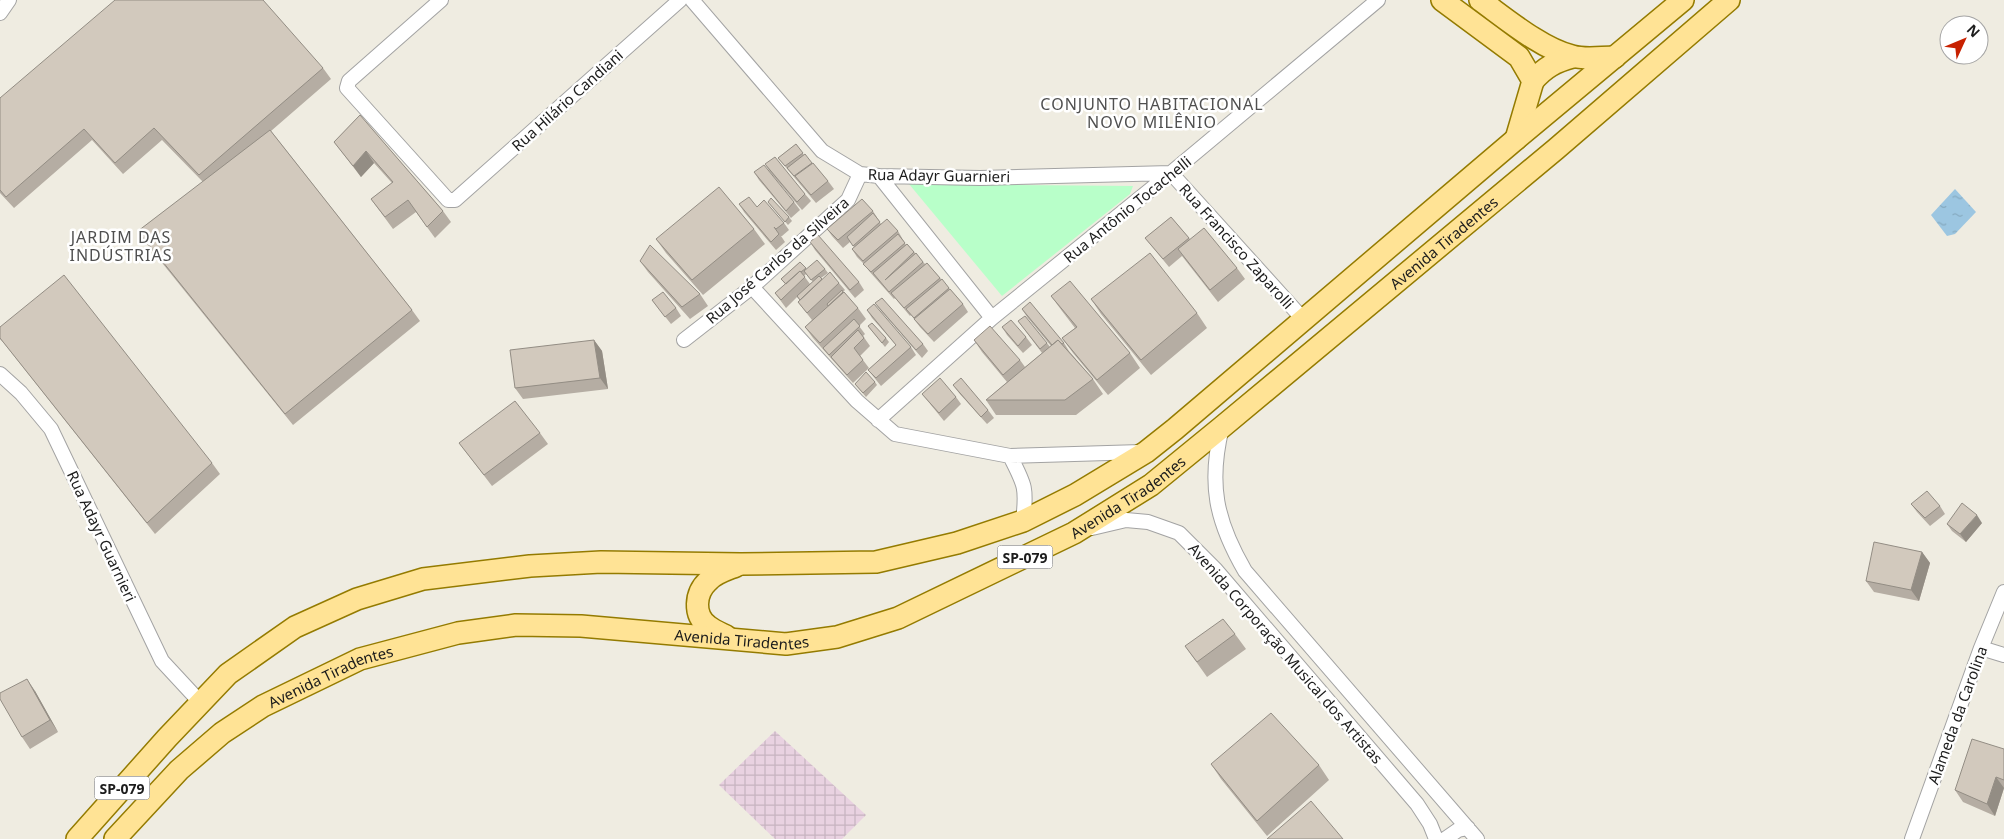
<svg xmlns="http://www.w3.org/2000/svg" width="2004" height="839" viewBox="0 0 2004 839" font-family="'Noto Sans',sans-serif">
  <defs>
    <pattern id="industrial-grid" width="8" height="8" patternUnits="userSpaceOnUse" patternTransform="scale(1.25)"><rect width="8" height="8" fill="#e9d2e1"/><path d="M0 4h8M4 0v8" fill="none" stroke="#c7b4c0"/></pattern>
    <pattern id="water-ripples" width="26" height="14" patternUnits="userSpaceOnUse" patternTransform="scale(1.25)"><rect width="26" height="14" fill="#9cc6e1"/><path d="M2 4q2-2 4 0t4 0M15 11q2-2 4 0t4 0" fill="none" stroke="#86aac0"/></pattern>
  </defs>
  <rect width="100%" height="100%" fill="#efece1"/>
  <path fill="url(#industrial-grid)" d="M775,731l91,84 -24,24h-67l-56,-54z"/>
  <path fill="#b8ffc9" d="M909,184l224,2 -3,8 -128,102z"/>
  <path fill="url(#water-ripples)" d="M1955,189l21,23 -21,22 -8,2 -16,-21z"/>
  <g fill="none" stroke-linecap="round" stroke-linejoin="round">
    <g stroke="#a3a3a3" stroke-width="16">
      <path id="minor" d="M441,0l-92,81 -2,7 101,112h7l225,-200
        M692,0l130,151 38,23 19,2 101,2 191,-5
        M0,13l9,-13
        M1171,173l132,146
        M879,176l113,142
        M752,287l105,114 38,33 115,22 131,-4
        M684,340l68,-53 96,-87 12,-26
        M0,374l21,19 30,36 111,232 38,41
        M878,420l114,-102 179,-145 207,-173
        M1222,427c-14,57 -6,94 23,144l232,268
        M1010,456c15,29 17,32 13,65
        M1092,528l34,-8 22,2 31,11 37,37 171,199 30,35 13,20 6,15
        M1981,648l23,7
        M1445,839l13,-9 10,-2
        M1912,839l69,-191 23,-56"/>
    </g>
    <g stroke="#947b00" stroke-width="24">
      <g id="primary">
        <path d="M1442,0l77,57 14,24 -17,58"/>
        <path d="M1480,0c25,18 62,49 92,56 13,4 29,1 43,1"/>
        <path d="M1533,81c12,-14 22,-19 40,-24"/>
        <path d="M726,636c-6,-3 -13,-6 -18,-10 -15,-11 -13,-33 0,-45 7,-8 18,-11 28,-15"/>
        <path d="M77,839l90,-101 61,-64 67,-47 62,-28 66,-20 107,-13 71,-4 140,2 135,-2 81,-19 66,-22 52,-26 71,-43 29,-23 341,-290 167,-139"/>
        <path id="s1" d="M115,839l64,-69 43,-37 41,-27 97,-47 98,-26 58,-8 65,1 205,18 51,-7 61,-19 176,-85 77,-48 71,-58 334,-278 173,-149"/>
      </g>
    </g>
    <use href="#minor" stroke="#fff" stroke-width="14"/>
    <use href="#primary" stroke="#ffe395" stroke-width="21"/>
  </g>
  <path fill="#b5ada3" fill-rule="evenodd" d="M323,68l8,11 -60,52 141,179 8,11 -127,104 -147,-182 -8,-12 65,-49 -41,-42 -39,34 -31,-34 -78,68 -14,-15v-95z
    M360,115l83,96 8,11 -16,16 -19,-26 -23,17 -22,-30 21,-16 -18,-20 -13,14 -27,-35z
    M796,144l8,11 24,26 6,8 -18,14 -38,-45z
    M765,164l40,30 6,7 -9,9 -32,-38z
    M754,172l40,30 6,8 -9,8 -32,-38z
    M768,202l21,15 3,4 -4,4z
    M739,204l45,19 5,7 -7,6h-1l4,6 -9,8 -32,-38z
    M873,211l8,13 17,7 8,14 1,-1 18,20 2,-1 36,41 5,8 -34,30 -14,-15 -9,-12 -1,1 -15,-18 -1,1 -25,-28 -5,-7 -7,-7 -5,-8 2,-2 -4,-5 -7,6 -11,-12 -5,-7z
    M1171,217l19,22 47,29 8,11 -27,23 -36,-46 -13,11 -24,-29z
    M754,229l11,15 -62,51 -37,-42 -10,-14z
    M810,242l49,40 5,8 -9,8 -40,-48z
    M640,261l60,33 8,12 -18,13 -42,-47z
    M800,262l7,7h18l3,4 -7,5 1,1 17,4 6,7 -2,2 15,16 8,11 -7,7 6,8 -2,2 7,10 -10,10 9,12 -16,15 -40,-45 -8,-11 7,-7 -14,-18 2,-2 -3,-3 -11,11 -11,-15 10,-9 -4,-5zM806,274l7,8 -3,2 -6,-8z
    M1051,296l79,57 10,15 -32,27 -35,-42 -11,-15 13,-10 -13,-17z
    M1091,299l106,14 10,15 -56,47 -50,-61z
    M652,300l24,8 5,8 -10,8z
    M875,303l48,41 5,7 -6,7 -41,-47z
    M1022,309l42,34 5,8 24,28 10,15 -27,21h-80l-10,-15 21,-18 -25,-30 -8,-12 46,20 5,7 17,-14 -24,-32 29,22 3,4 1,-1 -24,-29z
    M867,310l44,37 5,8 -35,31 -13,-16 28,-25 -24,-27z
    M868,326l18,12 3,4 -4,5z
    M0,327l212,136 8,11 -65,60 -152,-192 -3,-3z
    M1002,327l24,10 6,8 -9,8 -16,-18z
    M594,340l8,11 6,38 -85,10 -8,-11z
    M875,382l2,3 -11,12 -11,-13z
    M953,385l35,25 6,8 -7,6 -28,-31z
    M922,394l34,3 5,7 -17,17z
    M540,433l8,11 -56,42 -33,-43z
    M1911,504l29,2 5,8 -15,12 -13,-14z
    M1982,523l-16,19 -14,-11 -5,-7z
    M1922,552l8,11 -11,38 -45,-9 -8,-11z
    M1235,634l11,15 -39,28 -22,-31z
    M35,691l23,41 -28,17 -8,-12z
    M2004,749v39l-9,28 -32,-14 -8,-12z
    M1211,764l108,1 10,15 -62,56 -46,-57z"/>
  <path fill="#938d84" d="M366,151l8,12 -13,14 -8,-11z
    M594,340l8,11 6,38 -8,-11z
    M1977,515l5,8 -16,19 -6,-8z
    M1922,552l8,11 -11,38 -8,-11z
    M27,679l8,12 23,41 -8,-12z
    M1996,777l8,11 -9,28 -8,-12z"/>
  <path fill="#d2c9bd" stroke="#938d84" d="M115,0h148l60,68 -124,107 -45,-47 -39,35 -31,-34 -78,68 -6,-7v-92z
    M360,115l83,96 -16,16 -19,-27 -23,17 -14,-18 22,-17 -27,-31 -13,15 -19,-24z
    M270,130l142,180 -127,104 -147,-183z
    M796,144l7,9 -18,13 -7,-8z
    M805,154l7,9 -18,13 -7,-8z
    M775,157l30,37 -8,8 -32,-38z
    M813,163l15,18 -17,14 -16,-19z
    M764,165l30,37 -8,9 -32,-39z
    M719,187l35,42 -62,51 -36,-41z
    M749,197l8,10 7,-7 20,23 -8,6 -2,-2 5,7 -8,8 -32,-38z
    M771,198l18,19 -4,5 -17,-20z
    M862,199l11,12 -35,29 -11,-11z
    M873,213l7,9 -27,24 -6,-9z
    M1171,217l18,21 -26,21 -18,-21z
    M887,219l11,12 -35,30 -11,-12z
    M1204,228l33,40 -27,22 -32,-41z
    M898,234l7,9 -34,29 -8,-8z
    M818,235l41,47 -9,8 -40,-48z
    M907,244l7,8 -29,28 31,-27 7,9 -34,30 -16,-19z
    M650,245l50,49 -18,13 -42,-46z
    M1150,253l47,60 -56,47 -50,-61z
    M817,260l8,9 -14,11 -7,-9z
    M800,262l6,6 -5,4 -1,-1 -14,13 -5,-5z
    M927,263l13,15 -36,30 -13,-15z
    M800,271l5,6 -24,23 -6,-7z
    M830,272l9,11 -32,30 -9,-11z
    M64,275l148,188 -65,60 -147,-185v-11z
    M819,276l3,3 -22,21 -3,-4z
    M942,279l7,9 -35,30 -8,-9z
    M1070,281l60,72 -33,27 -35,-42 15,-11 -26,-31z
    M950,289l13,15 -35,30 -14,-15z
    M842,290l1,2 -15,14 -1,-2z
    M663,292l13,16 -11,9 -13,-17z
    M844,292l14,16 -38,35 -15,-16z
    M882,298l41,46 -7,6 -41,-47z
    M1030,302l34,41 -2,1 -4,-4 -6,5 -30,-36z
    M874,304l37,43 -35,31 -8,-8 28,-25 -29,-35z
    M1025,316l22,27 -7,6 -22,-28z
    M854,319l6,7 -31,29 -6,-7z
    M1011,320l15,17 -8,9 -16,-19z
    M872,323l14,15 -4,5 -14,-17z
    M990,326l30,34 -17,15 -29,-35z
    M858,330l6,8 -10,10 9,12 -16,15 -16,-18z
    M594,340l6,38 -85,10 -5,-38z
    M1058,340l35,39 -28,21h-79z
    M866,372l9,10 -12,11 -8,-9z
    M940,378l16,19 -17,16 -17,-19z
    M961,378l27,32 -7,7 -28,-32z
    M515,401l25,32 -56,42 -25,-32z
    M1927,491l13,15 -15,12 -14,-14z
    M1962,503l15,12 -17,19 -13,-10z
    M1874,542l48,10 -11,38 -45,-9z
    M1223,619l12,15 -38,28 -12,-16z
    M27,679l23,41 -28,17 -22,-38v-6z
    M1271,713l48,52 -62,56 -46,-57z
    M1972,739l32,10v31l-8,-3 -9,27 -32,-14z
    M1311,801l32,38h-76z"/>
  <g text-anchor="middle" dominant-baseline="central" stroke-width="5" stroke-linejoin="round" paint-order="stroke">
    <g fill="#fff" stroke="#606060" stroke-width="1">
      <rect x="997.5" y="545.5" width="55" height="23" rx="4"/>
      <rect x="94.5" y="776.5" width="55" height="23" rx="4"/>
    </g>
    <g font-size="14" font-weight="bold" fill="#1c1c1c">
      <text x="1025" y="557">SP-079</text>
      <text x="122" y="788">SP-079</text>
    </g>
    <g font-size="15" fill="#1c1c1c" stroke="#fff">
      <text transform="translate(567 100) rotate(-42)">Rua Hilário Candiani</text>
      <text transform="translate(939 175) rotate(1)">Rua Adayr Guarnieri</text>
      <text transform="translate(1127 209) rotate(-39)">Rua Antônio Tocachelli</text>
      <text stroke="none"><textPath href="#s1" startOffset="1520">Avenida Tiradentes</textPath></text>
      <text transform="translate(1237 246) rotate(48)">Rua Francisco Zaparolli</text>
      <text transform="translate(777 260) rotate(-41)">Rua José Carlos da Silveira</text>
      <text stroke="none"><textPath href="#s1" startOffset="1114">Avenida Tiradentes</textPath></text>
      <text transform="translate(102 536) rotate(65)">Rua Adayr Guarnieri</text>
      <text stroke="none"><textPath href="#s1" startOffset="694">Avenida Tiradentes</textPath></text>
      <text transform="translate(1286 653) rotate(49)">Avenida Corporação Musical dos Artistas</text>
      <text stroke="none"><textPath href="#s1" startOffset="274">Avenida Tiradentes</textPath></text>
      <text transform="translate(1957 715) rotate(-70)">Alameda da Carolina</text>
    </g>
    <g font-size="16" letter-spacing="1" fill="#4f4f4f" stroke="#fff">
      <text x="1152" y="104">CONJUNTO HABITACIONAL<tspan x="1152" dy="18">NOVO MILÊNIO</tspan></text>
      <text x="121" y="237">JARDIM DAS<tspan x="121" dy="18">INDÚSTRIAS</tspan></text>
    </g>
  </g>
  <g transform="translate(1964 40) rotate(46)"><circle r="24" fill="#ffffff" stroke="#a4a4a4"/>
  <path d="M0-4L9 19L0 12L-9 19Z" fill="#c82100"/>
  <text y="-8" font-size="14" font-weight="bold" text-anchor="middle" fill="#1c1c1c">N</text>
  </g>
</svg>
